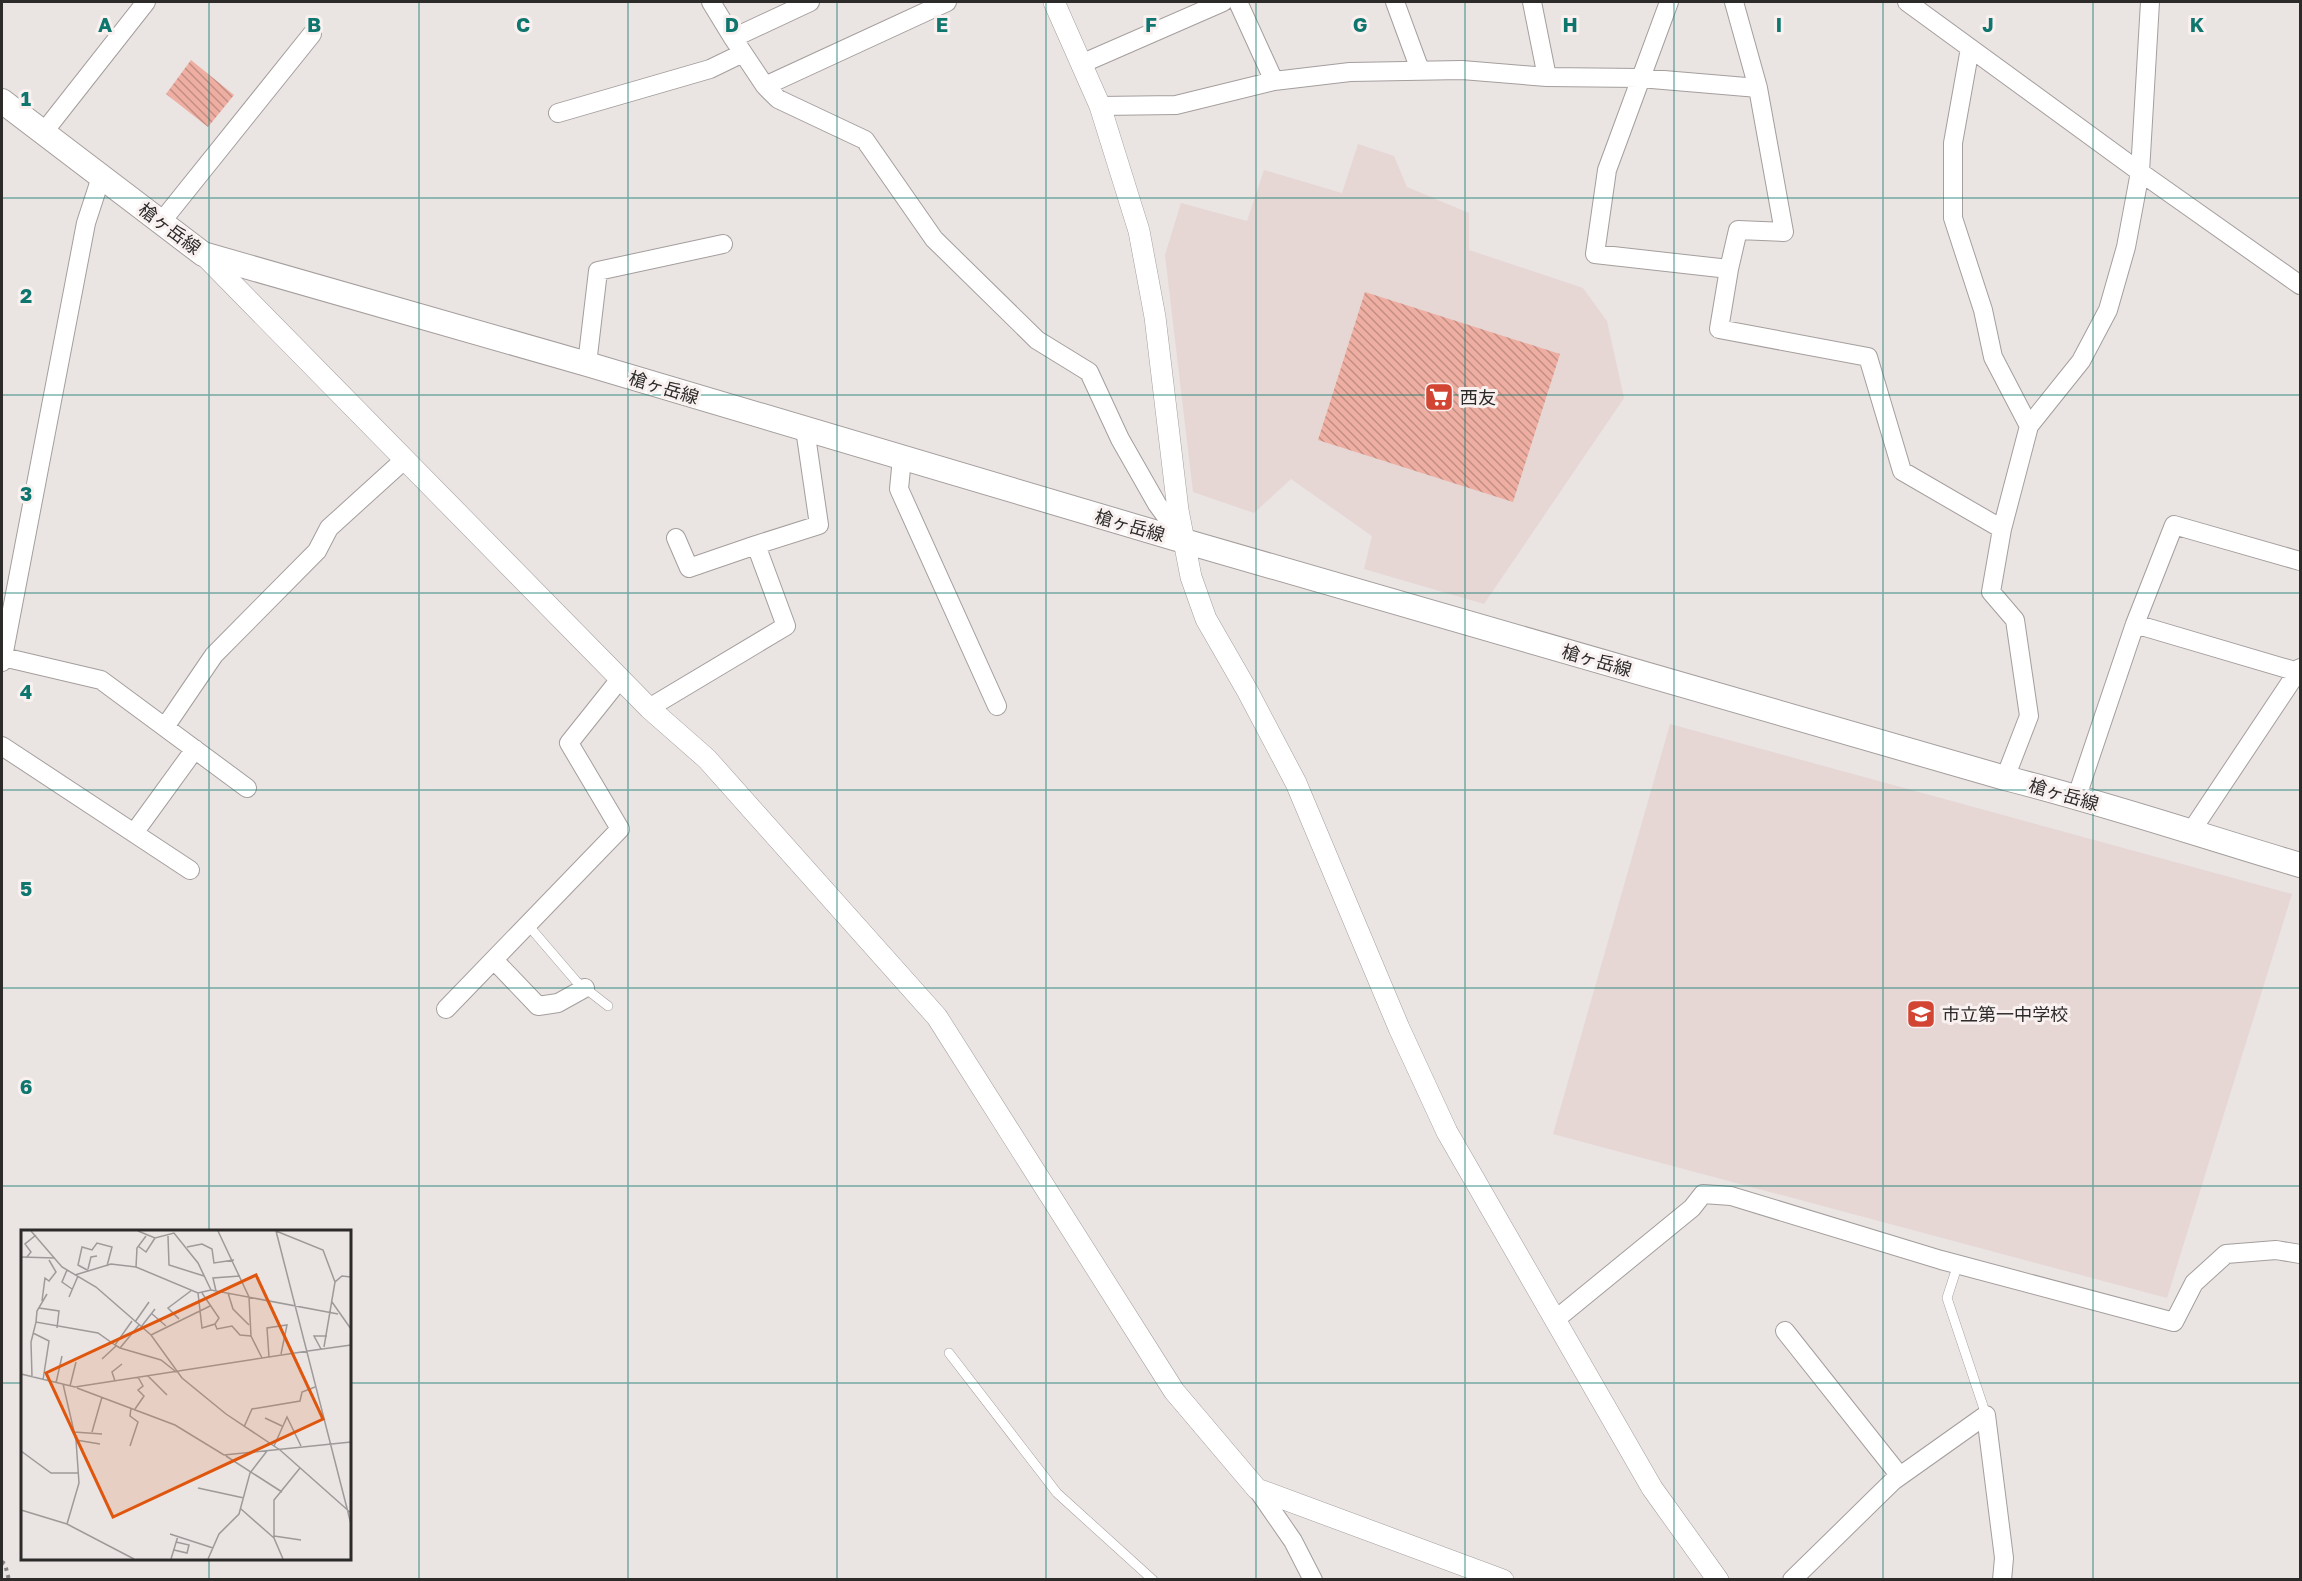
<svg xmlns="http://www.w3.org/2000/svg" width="2302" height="1581" viewBox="0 0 2302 1581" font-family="'Golos Text','Noto Sans JP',sans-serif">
  <defs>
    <pattern id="building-back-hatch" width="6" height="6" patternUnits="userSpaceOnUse" patternTransform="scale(1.5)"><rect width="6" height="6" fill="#efaea2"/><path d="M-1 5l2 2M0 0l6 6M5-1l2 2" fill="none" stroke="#c28e84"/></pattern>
  </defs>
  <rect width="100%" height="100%" fill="#eae4e3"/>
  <path fill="#e6d7d5" d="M1358,144l36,12 13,31 62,26v37l114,38 24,33 17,77 -140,206 -120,-35 8,-33 -81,-57 -37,34 -61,-21 -28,-237 16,-52 66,18 17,-51 78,23z
    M1670,724l622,170 -125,404 -614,-164z"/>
  <path fill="url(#building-back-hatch)" d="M191,60l43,35 -26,32 -42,-33z
    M1365,292l195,62 -47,148 -195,-62z"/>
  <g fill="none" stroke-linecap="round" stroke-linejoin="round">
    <g stroke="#a49e9d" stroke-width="10">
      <path id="service" d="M528,925l48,56 32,25
        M1958,1264l-11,34 39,117
        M949,1353l108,140 96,87"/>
    </g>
    <g stroke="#a49e9d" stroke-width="20">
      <path id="minor" d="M711,2l22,36 77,-36
        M1238,2l36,79
        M1395,2l25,68
        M1532,2l15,75
        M1669,2l-62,168 -12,84 134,15 9,-39 46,2 -26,-144 -24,-86
        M1907,2l233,170 160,113
        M733,38l32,48 182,-84
        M1970,48l-17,95v75l30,92 10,47 36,69
        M1081,64l142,-62
        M765,86l13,13 87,41 69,99 103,101 52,32 31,67 37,65 27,37
        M1100,106l76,-1 98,-24 76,-9 112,-2 85,7 93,1 118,10
        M558,113l152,-44 33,-16
        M43,133l103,-131
        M162,221l150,-187
        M1729,269l-10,60 149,28 34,114 100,58
        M587,364l11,-93 125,-27
        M902,458l-3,31 98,217
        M676,538l13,30 67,-23
        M2135,624l163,48
        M3,657l98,23 146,108
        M2,662l84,-439 15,-46
        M649,708l137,-82 -30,-81 63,-20 -14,-96
        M165,727l49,-72 103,-104 12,-23 75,-68
        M2,746l188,124
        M2005,778l24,-62 -14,-96 -24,-28 11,-63 27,-103 52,-65 27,-51 18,-63 14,-75 10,-170
        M2077,796l58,-172 39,-99 126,36
        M134,833l61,-84
        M2190,833l110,-165
        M494,960l44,46 20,-3 27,-15
        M446,1009l174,-180 -51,-86 51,-64
        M1555,1320l137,-112 11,-14 28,2 210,64 233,62 20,-39 32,-29 50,-4 24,4
        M1785,1331l115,145
        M1257,1489l36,52 20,39
        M1792,1580l101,-99 93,-66 18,143 -2,22"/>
    </g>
    <g stroke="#a49e9d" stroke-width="22">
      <path id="tertiary" d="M1054,2l46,104 39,125 16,86 23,193 13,67 15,42 42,73 48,91 103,245 48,104 205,356 66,92
        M203,254l446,454 58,51 230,258 237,374 83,98 246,91"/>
    </g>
    <g stroke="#a49e9d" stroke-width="26">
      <path id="secondary" d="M2,101l201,153 384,110 597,177 821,237c100,25 197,58 295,87"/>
    </g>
    <path stroke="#868281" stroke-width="4" stroke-dasharray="3 4.5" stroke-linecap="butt" d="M2,1562l3,2 4,16"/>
    <use href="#service" stroke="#fff" stroke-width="9"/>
    <use href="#minor" stroke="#fff" stroke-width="18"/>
    <use href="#tertiary" stroke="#fff" stroke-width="21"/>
    <use href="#secondary" stroke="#fff" stroke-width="24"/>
  </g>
  <path fill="none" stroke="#0f766e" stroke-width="1.5" stroke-opacity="0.55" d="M209,2v1230M419,2v1578M628,2v1578M837,2v1578M1046,2v1578M1256,2v1578M1465,2v1578M1674,2v1578M1883,2v1578M2093,2v1578M2,198h2298M2,395h2298M2,593h2298M2,790h2298M2,988h2298M2,1186h2298M2,1383h20M350,1383h1950M209,1558v22"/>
  <defs>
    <g id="supermarket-square" transform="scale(1.5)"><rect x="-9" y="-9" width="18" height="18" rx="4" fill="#d24533" stroke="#f8f1f0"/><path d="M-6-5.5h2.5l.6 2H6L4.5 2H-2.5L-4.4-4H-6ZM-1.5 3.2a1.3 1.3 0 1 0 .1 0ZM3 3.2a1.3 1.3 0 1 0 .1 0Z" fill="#fff"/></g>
    <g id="school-square" transform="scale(1.5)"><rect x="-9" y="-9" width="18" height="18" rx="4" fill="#d24533" stroke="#f8f1f0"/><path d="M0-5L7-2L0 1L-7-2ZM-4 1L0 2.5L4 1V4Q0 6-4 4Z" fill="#fff"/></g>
  </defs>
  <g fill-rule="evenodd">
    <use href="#supermarket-square" x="1439" y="397"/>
    <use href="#school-square" x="1921" y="1014"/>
  </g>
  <g text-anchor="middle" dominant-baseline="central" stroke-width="6" stroke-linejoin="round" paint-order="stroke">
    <g font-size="18" fill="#2d2b2a" stroke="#f8f1f0">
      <text transform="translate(170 228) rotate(37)">槍ヶ岳線</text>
      <text transform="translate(664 387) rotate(17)">槍ヶ岳線</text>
      <text transform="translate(1130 525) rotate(16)">槍ヶ岳線</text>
      <text transform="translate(1597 660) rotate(16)">槍ヶ岳線</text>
      <text transform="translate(2064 794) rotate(16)">槍ヶ岳線</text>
    </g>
    <g font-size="18" fill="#2d2b2a" stroke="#f8f1f0" text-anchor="start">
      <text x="1460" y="397">西友</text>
      <text x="1942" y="1014">市立第一中学校</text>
    </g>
  </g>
  <g transform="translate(21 1230)">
    <rect width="330" height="330" fill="#eae4e3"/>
    <path fill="none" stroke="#9e9a99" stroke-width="1.5" d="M10,1l31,36 34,20 55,48 31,43 44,36 54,36 71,63M117,1l17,7 19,-5 24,30 13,27M197,1l31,66 2,39 11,22M255,1l47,19 12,32M255,1l75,293M147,6l1,29 35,11M117,16l8,6 9,-14M166,17l15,-3 10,5 2,14 20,-3M0,27l34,1M5,28l5,-6 -6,-8 11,-9M115,37l1,-19 9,-12M67,39l3,-12 6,-1M46,40l-5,12 10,7M68,41l-11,-6 4,-18 10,3 5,-7 15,4 -5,19M54,45l36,-11 25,3 62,26 13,-3 127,24M195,61l-3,-13 27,-2M177,63l4,35 13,-4 4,-6 -17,-25M207,63l5,16 16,16M48,67l9,-21M21,71l3,-23 4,3 7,-9 -7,-12M311,72l19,27M18,78l20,3 -2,17M130,83l15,13M158,89l-11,-11 24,-18M15,92l1,-11 10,-17M114,92l14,-20M194,94l2,5 15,-3 8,9 11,1M120,97l14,-18M12,103l16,8 -6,39M130,105l59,-29M94,115l5,3 19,-23M303,117l11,-65 7,-6 9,1M99,118l41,12 14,11M300,119l-7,-13h13M287,121l43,-6M248,127l-2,-29 20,-3 -6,29M81,129l14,-13M0,144l54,13 233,-36M127,146l19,19M11,147l-1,-35 5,-20 62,11 17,12 17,-24M94,151l-3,-9 10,-8M35,153l6,-27M42,154l13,56 3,43 -12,41M49,156l6,-24M56,158l98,37 49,30 127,-13M114,179l9,-13 -6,-6 5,-4 -5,-9M244,188l17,8M223,197l8,-18 48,-8 2,-9 13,-5M53,202l28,2M71,202l10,-35M55,210l24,4M109,216l8,-24 -8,-6 1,-8M253,216l13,-29 14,29M0,221l30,22h27M205,226l56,36M177,258l46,10M220,279l33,29M0,280l46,14 67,35M149,304l43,14M253,306l27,4M153,320l13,3 2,-8 -13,-3M150,329l7,-23M187,329l11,-25 20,-20 11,-41 17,-22M262,329l-9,-21v-38l26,-32"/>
    <path fill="#df570e" fill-opacity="0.15" stroke="#df570e" stroke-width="3" d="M235,45l67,144 -210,98 -67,-144z"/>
    <rect width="330" height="330" fill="none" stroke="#2d2b2a" stroke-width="3"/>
  </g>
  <g font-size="20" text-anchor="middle" font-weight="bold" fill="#0f766e" stroke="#f8f1f0" stroke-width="6" stroke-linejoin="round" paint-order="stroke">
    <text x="105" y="32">A</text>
    <text x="314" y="32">B</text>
    <text x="523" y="32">C</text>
    <text x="732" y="32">D</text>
    <text x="942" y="32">E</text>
    <text x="1151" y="32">F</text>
    <text x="1360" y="32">G</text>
    <text x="1570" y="32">H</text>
    <text x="1779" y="32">I</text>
    <text x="1988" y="32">J</text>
    <text x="2197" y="32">K</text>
    <text x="26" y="106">1</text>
    <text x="26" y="303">2</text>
    <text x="26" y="501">3</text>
    <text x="26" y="699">4</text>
    <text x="26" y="896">5</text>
    <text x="26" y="1094">6</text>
  </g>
  <rect width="2302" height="1581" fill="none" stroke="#2d2b2a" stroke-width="6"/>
</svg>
